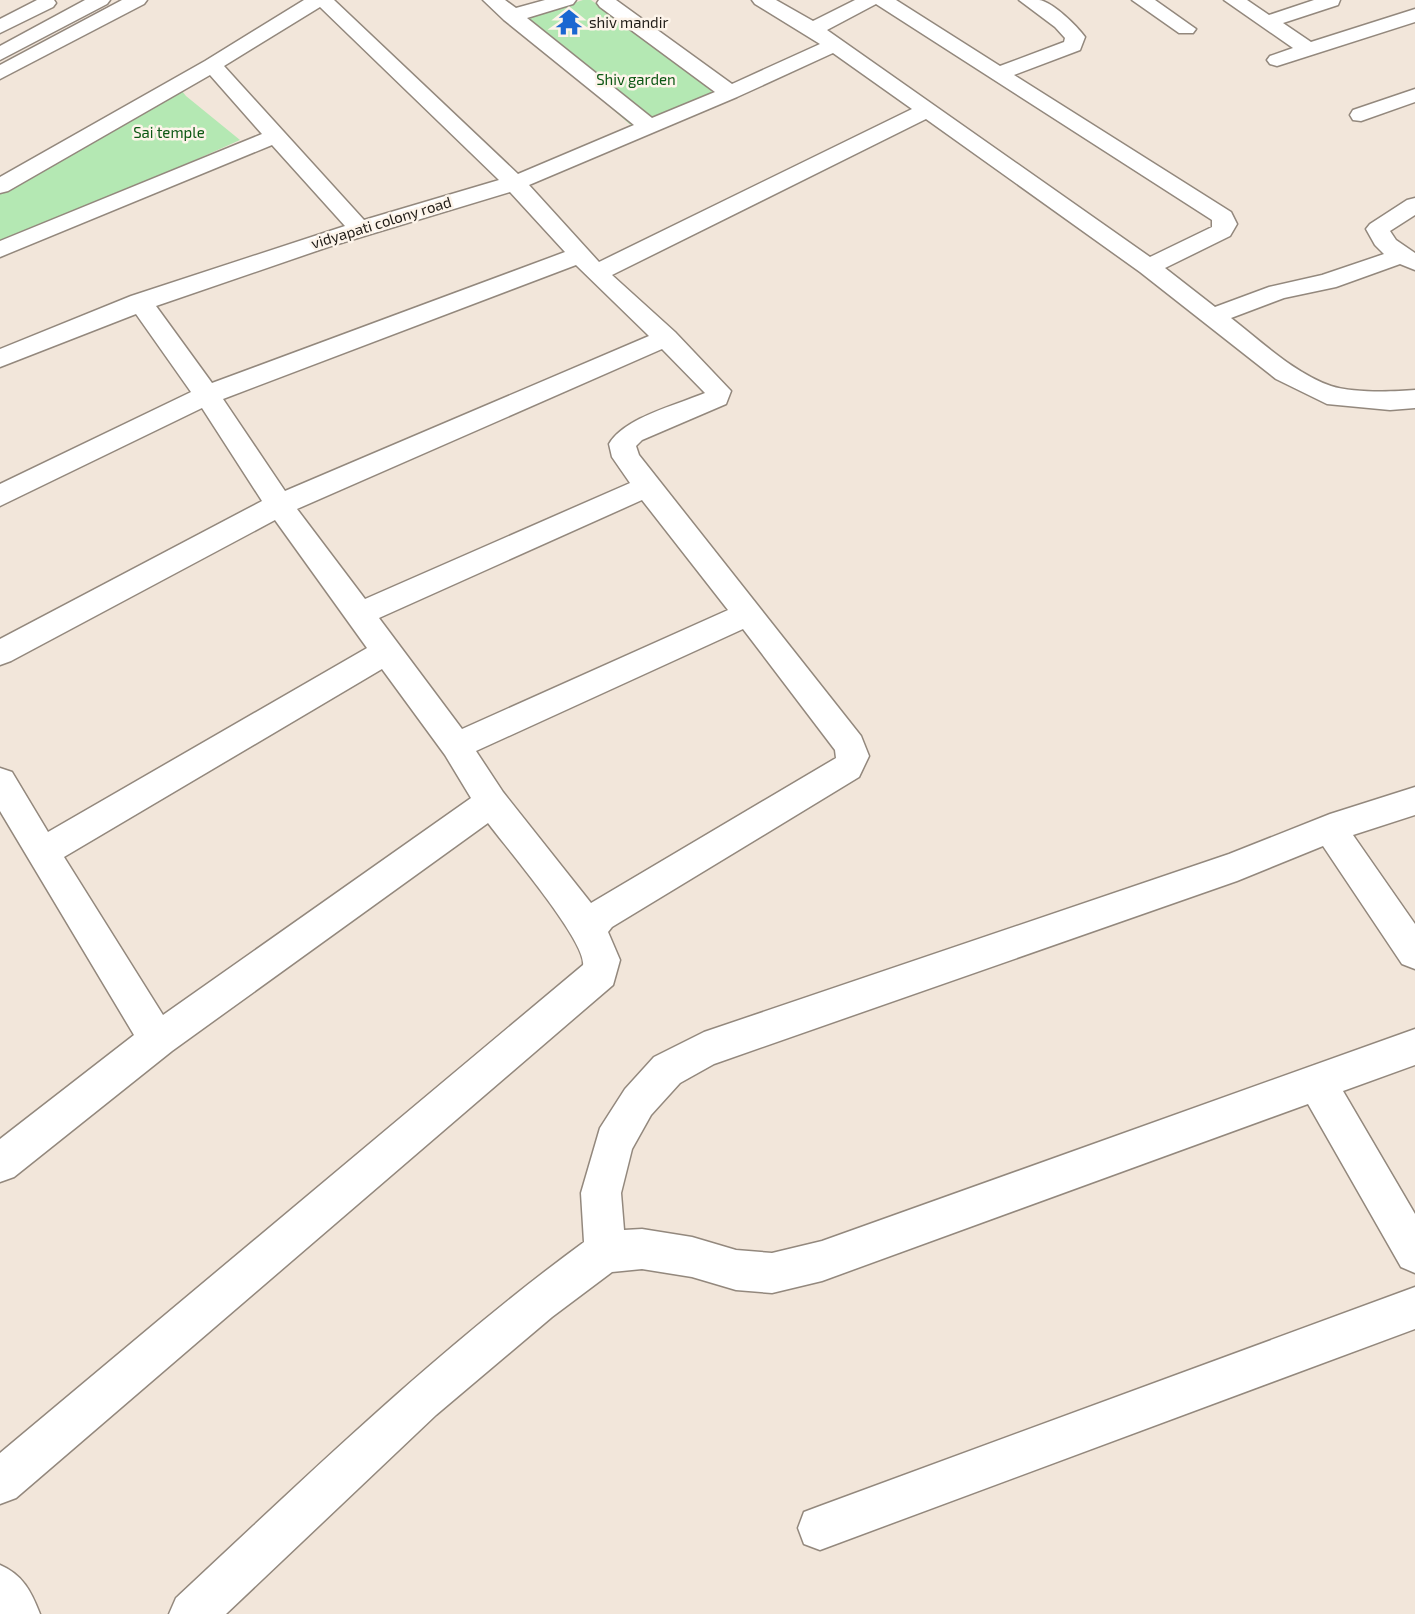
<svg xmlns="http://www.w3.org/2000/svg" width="1415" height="1614" viewBox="0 0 1415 1614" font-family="'Exo 2',sans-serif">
  <rect width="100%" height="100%" fill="#f2e6da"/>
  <path fill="#b4e8b3" d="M583,0h8l129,92 -86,36 -121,-106z
    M177,85l9,11 54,44 -240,107v-56z"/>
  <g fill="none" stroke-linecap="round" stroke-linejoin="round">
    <g stroke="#93887d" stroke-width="3">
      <path id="minor" d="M304,0h30l184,174 116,-49 -130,-105 -21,-20h22l11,8 29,-8h31l-3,4 -46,14 125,100 63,-26 -115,-85 -3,-4 2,-3h17l116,84 88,-40 -65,-40 -3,-4h24l37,21 42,-21h41l104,66 64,-24 1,-4 -10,-11 -36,-27c7,0 14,0 20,0 14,2 38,26 46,37l-5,13 -66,25 217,137 6,12 -7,12 -65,32 50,39 54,-20 53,-12 62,-21 -9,-9 -9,-16 4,-5 37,-24 8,-2v17l-25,16 6,9 19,13v17l-15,-6 -64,23 -52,11 -53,20c31,24 63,55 100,68 21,7 62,6 84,4v18l-25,2 -63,-6 -51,-25 -136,-107 -214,-153 -314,156 63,57 56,59 -5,13 -84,36 -6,6 3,9 222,281 8,20 -10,21 -247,150 -4,5 12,28 -7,25 -597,513 -16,6v-51l583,-488c4,-23 -78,-119 -95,-142l-316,228 -158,126 -14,5v-43l134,-104 -134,-224v-43l12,4 36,60 319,-184 -92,-128 -264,141 -11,4v-26l262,-138 -60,-93 -202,98v-22l191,-92 -55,-78 -136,53v-18l131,-53 214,-70 -73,-81 -272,112v-16l262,-107 -52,-59 -202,116 -8,2v-16l205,-116zM876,4l336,216v7l-62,30 -323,-227zM320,7l179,173 -135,40 -140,-154zM833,53l79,56 -313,153 -70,-77 208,-88zM510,192l55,60 -353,131 -56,-77 172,-59zM576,265l73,71 -364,155 -62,-92zM662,349l43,44c-29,12 -81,25 -96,51l3,13 18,26 -265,116 -68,-90zM642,500l86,110 -266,119 -83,-111zM743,629l92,121 1,8 -245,145 -88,-111 -27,-41zM382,669l63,86 26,43 -308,217 -99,-158z
        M1132,0h23l41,29 -3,4h-14z
        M1224,0h23l22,15 45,-15h26l-2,5 -55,18 28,19 104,-33v13l-138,44 -7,-2 -3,-4 3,-4 23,-8z
        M1415,89v13l-54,19 -8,-1 -3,-5 3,-5z
        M1415,787v28l-62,20 62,89v45l-13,-5 -79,-118 -86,35 -523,183 -34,19 -29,32 -19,34 -11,44 3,37 18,-1 50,8 44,13 36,3 50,-12 593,-212v36l-72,26 72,123v59l-14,-6 -93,-163 -486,177 -50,12 -36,-3 -44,-13 -50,-8 -30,3 -60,45 -116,98 -210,199h-57l7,-16c132,-123 262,-249 408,-356l-3,-49 19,-65 25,-39 29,-32 50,-25 525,-178 101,-40z
        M1415,1287v42l-595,221 -16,-6 -6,-16 6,-16 16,-6z
        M0,1565c23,10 31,26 40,49h-40z"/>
    </g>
    <g stroke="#93887d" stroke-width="3">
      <path id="tertiary" d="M122,0h25l-3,4 -144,75v-14z"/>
    </g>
    <g stroke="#93887d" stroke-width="3">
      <path id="primary" d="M37,0h17l2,3 -3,4 -53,26v-14z
        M85,0h25l-3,4 -107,56v-14z"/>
    </g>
    <use href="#minor" fill="#fff" fill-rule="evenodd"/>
    <use href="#tertiary" fill="#fff" fill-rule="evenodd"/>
    <use href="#primary" fill="#fff" fill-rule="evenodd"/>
  </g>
  <defs>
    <g id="temple-bare" transform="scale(2.07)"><path d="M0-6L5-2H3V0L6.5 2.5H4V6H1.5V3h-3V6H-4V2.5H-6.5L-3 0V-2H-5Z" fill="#1a67d1" stroke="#fdf4ea" stroke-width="2.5" paint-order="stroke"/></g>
  </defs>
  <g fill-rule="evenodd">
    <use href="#temple-bare" x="569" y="22"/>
  </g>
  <g text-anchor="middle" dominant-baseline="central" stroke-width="5" stroke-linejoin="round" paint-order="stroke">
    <g font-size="15" fill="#1f1b16" stroke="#fdf4ea" text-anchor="start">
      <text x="589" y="22">shiv mandir</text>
    </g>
    <g font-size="15" fill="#0b5713" stroke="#fdf4ea">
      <text x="636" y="79">Shiv garden</text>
      <text x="169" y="132">Sai temple</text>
    </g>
    <g font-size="15" fill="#1f1b16" stroke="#fdf4ea">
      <text transform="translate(381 222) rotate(-17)">vidyapati colony road</text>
    </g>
  </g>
</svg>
